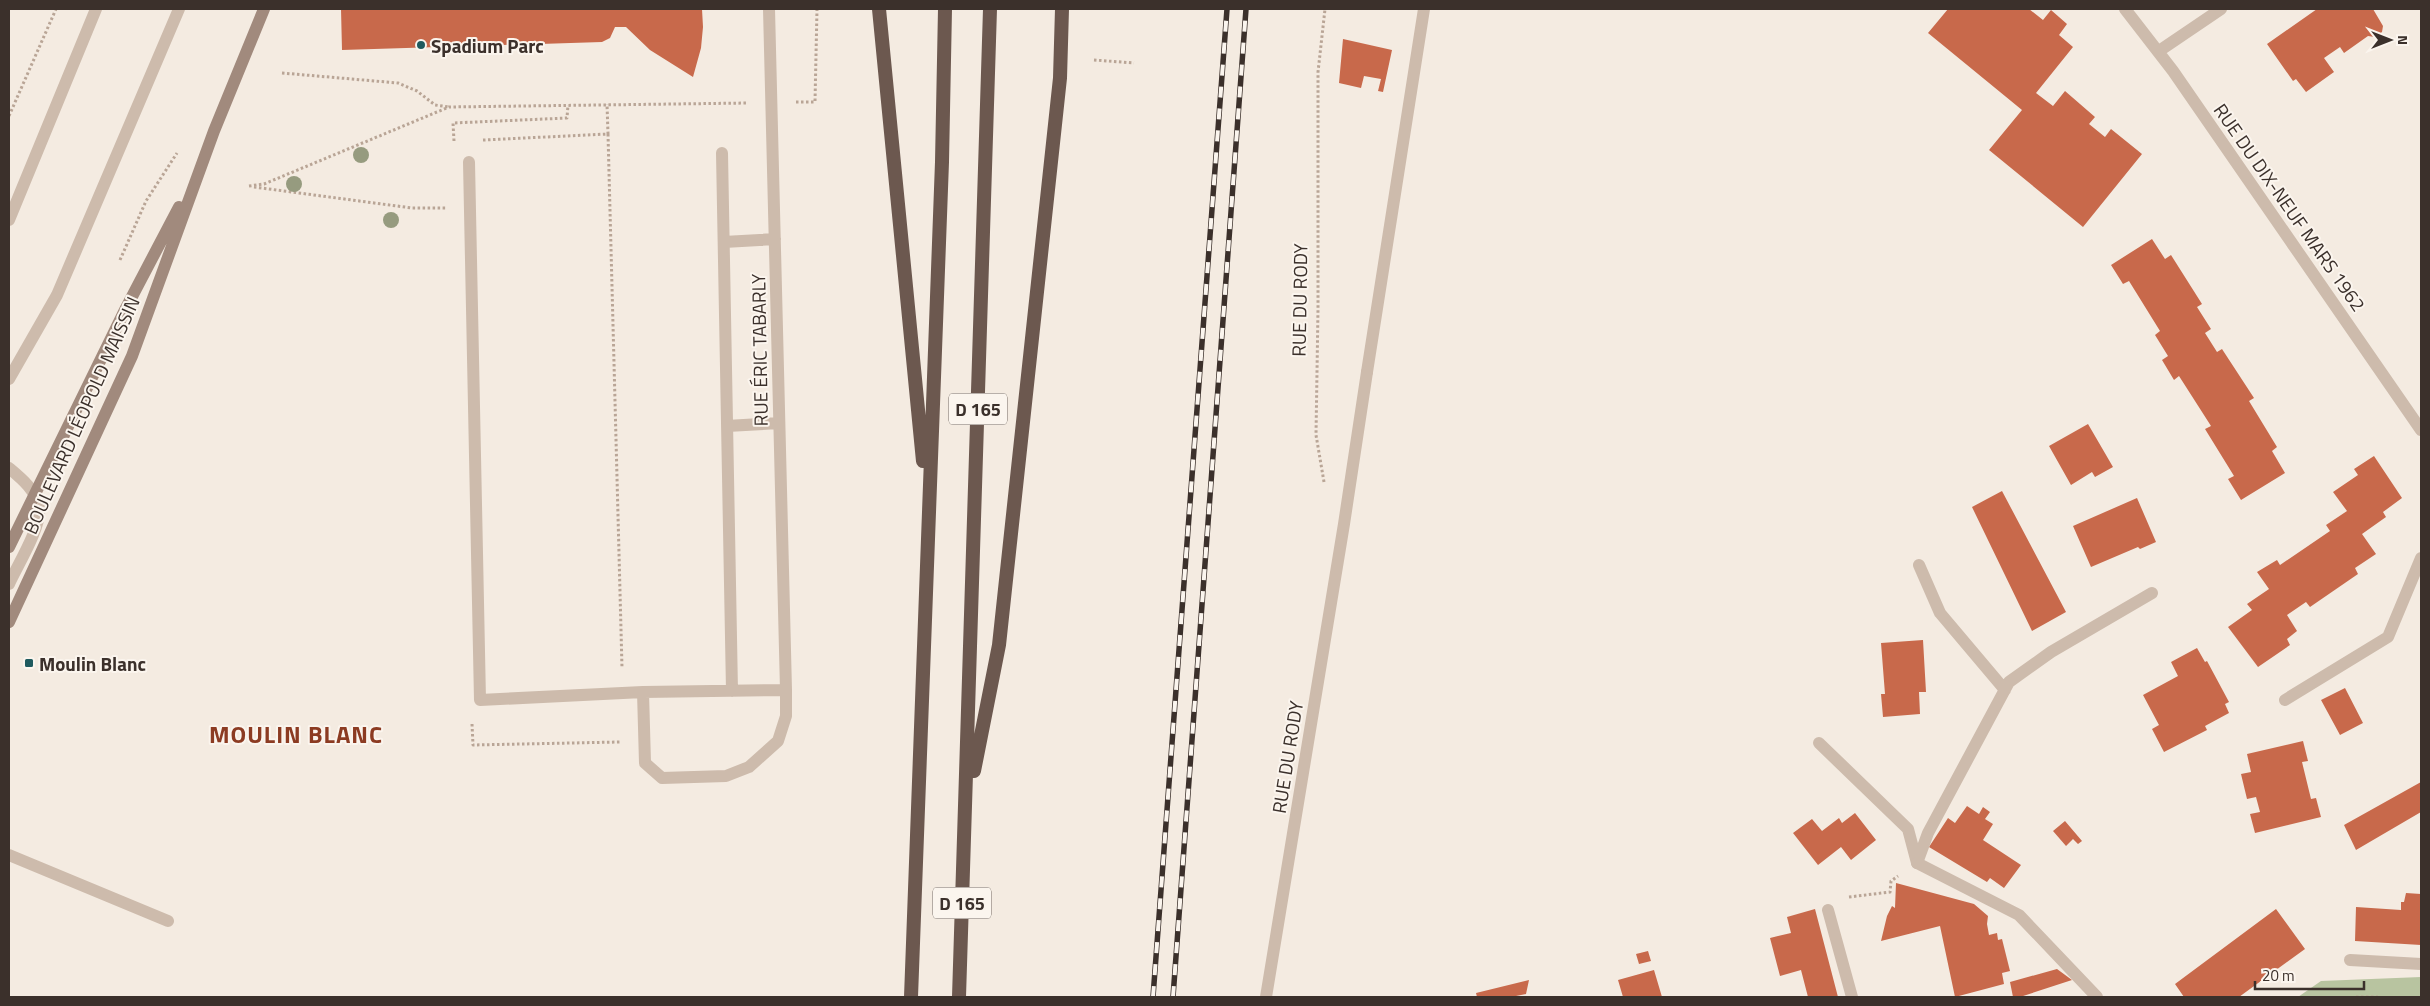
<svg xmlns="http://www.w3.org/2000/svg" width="2430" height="1006" viewBox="0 0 2430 1006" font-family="'Titillium Web',sans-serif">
  <rect width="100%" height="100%" fill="#f4ebe1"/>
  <path fill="#b8c4a0" d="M2421,977v20h-123l23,-16z"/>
  <path fill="#c8694b" d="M341,9h361l1,18 -2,21 -8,29 -43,-27 -24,-23h-11l-5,11 -8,4 -260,8z
    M1948,9h81l14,11 8,-10 16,14 -8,11 14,12 -37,46 17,13 12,-15 30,26 -6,7 16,13 6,-8 31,25 -59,73 -94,-77 33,-40 -94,-77z
    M2317,9h56l10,17 -1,6 -7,5 -7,-1 -24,17 -4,-6 -16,11 10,14 -28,20 -10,-13 -3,2 -26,-37z
    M1343,39l49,11 -9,42 -5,-1 3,-12 -17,-3 -3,12 -22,-5z
    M2152,239l13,20 6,-4 31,49 -5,3 14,22 -6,4 12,19 5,-3 32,49 -5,3 28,46 -5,4 13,22 -44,27 -13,-21 6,-3 -29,-47 6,-3 -32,-50 -5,4 -12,-20 6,-4 -13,-21 5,-4 -31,-50 -6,3 -12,-19z
    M2088,424l25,43 -18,10 -3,-5 -21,13 -22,-39z
    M2374,456l28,42 -19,14 3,5 -24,17 14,20 -21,14 3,6 -48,33 -4,-5 -19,13 10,16 -10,8 3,6 -32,22 -30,-40 24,-17 -5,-6 22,-15 -12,-17 20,-12 3,5 50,-34 -4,-6 21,-14 -14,-19 25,-17 -4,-6z
    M2002,491l64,121 -34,19 -60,-124z
    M2137,498l19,44 -16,7 -2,-2 -47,20 -18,-41z
    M1923,640l3,52h-7l1,22 -37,3 -2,-23h4l-4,-51z
    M2197,648l8,14 2,-1 22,41 -4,2 4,9 -24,13 2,4 -43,22 -12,-23 7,-4 -16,-30 35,-19 -7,-14z
    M2345,688l18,35 -23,12 -19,-35z
    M2303,741l5,20 -6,1 9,37 5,-1 5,19 -66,16 -5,-19 10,-2 -4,-15 -9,2 -6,-25 10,-2 -4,-18z
    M2421,782v30l-65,38 -12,-25z
    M1967,806l12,8 4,-7 7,5 -5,7 8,5 -10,16 38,25 -17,23 -14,-10 -3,4 -58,-35 19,-29 7,5z
    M1855,813l21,27 -25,20 -10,-13 -23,18 -25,-32 19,-14 10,12 17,-13 3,5z
    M2065,821l17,20 -4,3 -5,-5 -7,7 -13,-15z
    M1896,883l78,21 14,12 -1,8 2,11 8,-2 1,7 4,-1 8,32 -8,2 2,11 -49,13 -15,-71 -59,15 6,-25 5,-10 3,2z
    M2406,893l15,1v51l-66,-4 1,-34 45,3v-8h3z
    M1815,909l23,88h-30l-7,-27 -21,6 -10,-38 21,-5 -4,-16z
    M2276,909l29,40 -66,48h-55l-9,-13z
    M1648,951l3,10 -12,3 -3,-10z
    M2057,969l15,11 -52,17h-7l-3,-15z
    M1654,970l8,27h-39l-5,-17z
    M1529,980l-3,14 -15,3h-34l-1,-4z"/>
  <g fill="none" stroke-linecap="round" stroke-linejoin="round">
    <path stroke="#b9a596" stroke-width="3" stroke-dasharray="2.5 2.5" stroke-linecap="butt" d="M1094,60l40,3
      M282,73l116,10 19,8 18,14 14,2
      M796,102h19l2,-93
      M9,116l47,-107
      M608,134l14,534
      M483,140l125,-6 -1,-30
      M454,141l-1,-18 114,-5 1,-13
      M249,186l15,-2 185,-77 299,-4
      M254,187l158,21h34
      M120,260l26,-59 31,-48
      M1324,482l-8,-47 2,-126v-237l7,-63
      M472,724l1,21 147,-3
      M1849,897l41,-5 1,-11 7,-5
      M2356,997h22"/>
    <path stroke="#cdbbac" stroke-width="12" d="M769,9l17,681v26l-8,25 -29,26 -23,9 -64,2 -17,-15 -2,-71 143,-2
      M722,153l10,538
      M469,162l11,538 163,-8
      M9,220l87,-211
      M724,242l51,-3
      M1367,372l57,-363
      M9,379l48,-84 122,-286
      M727,426l52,-3
      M9,468c12,10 28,23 30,40 3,18 -22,58 -30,76
      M1919,565l21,48 65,77
      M1819,743l89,86 9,34
      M9,855l159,66
      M1917,863l11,-30 81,-151 42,-30 101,-59
      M2350,960l71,4"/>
    <path stroke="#cdbbac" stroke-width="12" d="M2125,9l48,62 248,359
      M2159,51l62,-42
      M2285,700l103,-63 33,-79
      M1917,863l102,52 78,82
      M1828,910l24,87
      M1266,997l78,-473 23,-152"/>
    <path stroke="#a18a7d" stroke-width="12" d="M9,547l117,-239 53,-101
      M9,622l123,-266 82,-225 50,-122"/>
    <path stroke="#6c584f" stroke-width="14" d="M879,9l44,452
      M974,771l25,-126 61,-567 2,-69
      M911,997l31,-835 3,-153
      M959,997l31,-988"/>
    <g stroke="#3b302b" stroke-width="5.5">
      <path id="rail" d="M1153,997l74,-988
        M1173,997l73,-988"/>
    </g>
    <use href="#rail" stroke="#fbf5ee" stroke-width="4" stroke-dasharray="11" stroke-linecap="butt"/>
  </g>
  <g fill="#969b7f">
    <circle cx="361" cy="155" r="8"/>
    <circle cx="294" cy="184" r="8"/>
    <circle cx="391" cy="220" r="8"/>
  </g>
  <g fill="#1f5a5e" stroke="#fbf5ee" stroke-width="2">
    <circle cx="421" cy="45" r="5"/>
    <rect x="24" y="658" width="10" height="10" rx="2.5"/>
  </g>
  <g text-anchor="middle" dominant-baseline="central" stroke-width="4" stroke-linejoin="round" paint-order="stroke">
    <g fill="#fbf5ee" stroke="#756b66" stroke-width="1">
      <rect x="949" y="393.5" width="58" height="31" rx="4"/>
      <rect x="933" y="887.5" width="58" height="31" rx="4"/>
    </g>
    <g font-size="18" font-weight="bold" fill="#3b302b">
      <text x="978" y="409">D 165</text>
      <text x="962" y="903">D 165</text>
    </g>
    <g font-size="19" font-weight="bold" fill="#3b302b" stroke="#fbf5ee" text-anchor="start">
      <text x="431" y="45">Spadium Parc</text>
      <text x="39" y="663">Moulin Blanc</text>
    </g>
    <g font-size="19" fill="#3b302b" stroke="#fbf5ee">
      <text transform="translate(2290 207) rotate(55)">RUE DU DIX-NEUF MARS 1962</text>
      <text transform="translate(1299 300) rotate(-89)">RUE DU RODY</text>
      <text transform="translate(759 350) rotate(-91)">RUE ÉRIC TABARLY</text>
      <text transform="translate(81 415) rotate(-66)">BOULEVARD LÉOPOLD MAISSIN</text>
      <text transform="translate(1287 757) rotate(-81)">RUE DU RODY</text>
    </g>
    <g font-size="24" font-weight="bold" letter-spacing="1" fill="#8c3b22" stroke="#fbf5ee">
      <text x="296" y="734">MOULIN BLANC</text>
    </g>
  </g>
  <rect width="2430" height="1006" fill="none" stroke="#3b302b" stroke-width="20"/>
  <g transform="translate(2390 40) rotate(90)" stroke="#fbf5ee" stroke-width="4" paint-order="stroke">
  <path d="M0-4L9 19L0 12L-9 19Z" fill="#3b302b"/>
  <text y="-8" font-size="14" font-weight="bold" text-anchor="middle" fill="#3b302b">N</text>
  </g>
  <path d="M2255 981v8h109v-8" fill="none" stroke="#3b302b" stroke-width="2.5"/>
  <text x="2262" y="981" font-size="15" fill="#3b302b" stroke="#fbf5ee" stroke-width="4" paint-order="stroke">20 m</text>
</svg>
